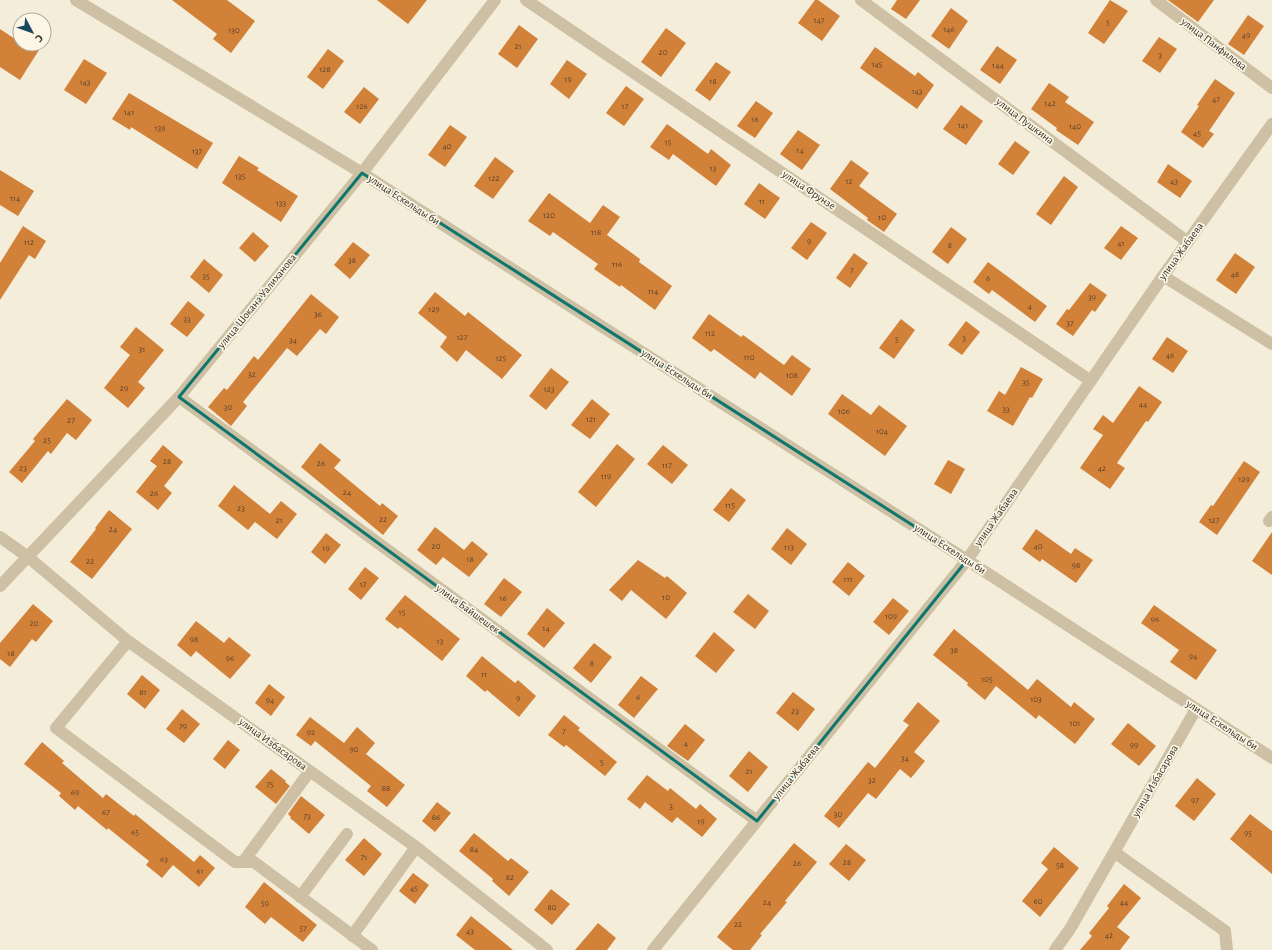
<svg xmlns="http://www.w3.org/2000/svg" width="1272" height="950" viewBox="0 0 1272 950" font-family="'Alegreya Sans',sans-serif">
  <rect width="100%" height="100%" fill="#f4edd9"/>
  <path fill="#d28139" d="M172,0h55l28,21 -24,32 -18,-14 4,-5z
    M377,0h50l-19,24z
    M815,0h3l22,16 -18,25 -24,-18z
    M897,0h23l-14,19 -15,-10z
    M1110,0l18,11 -24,33 -16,-11z
    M1168,0h46l-16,22z
    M951,8l17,13 -19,28 -18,-13z
    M1248,15l16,11 -20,29 -16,-11z
    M519,25l19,14 -21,29 -19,-14z
    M666,28l20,15 -25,34 -20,-15z
    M0,29l15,10 2,-3 3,2v6h9l10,6 -19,30 -20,-13z
    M1159,37l18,12 -17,24 -18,-12z
    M997,46l20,14 -17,24 -20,-14z
    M875,47l40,29 3,-4 16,13 -17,24 -57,-41z
    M328,49l16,12 -21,28 -16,-12z
    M84,59l23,14 -21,31 -22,-14z
    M567,60l20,14 -18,25 -19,-15z
    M716,62l15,10 -21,29 -15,-11z
    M1215,79l20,14 -26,38 5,3 -11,14 -22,-16 18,-26 -2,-1z
    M1049,83l20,14 -4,5 29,20 -16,23 -22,-15 1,-2 -26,-19z
    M626,86l18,13 -20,27 -18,-13z
    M364,87l15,12 -19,25 -16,-12z
    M129,93l84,50 -16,26 -66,-42 -1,3 -18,-11z
    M756,101l17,12 -18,25 -18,-12z
    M961,105l22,16 -17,24 -23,-16z
    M667,124l41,30 3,-5 20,16 -15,21 -43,-32 -4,6 -19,-13z
    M450,125l17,12 -22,30 -17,-12z
    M798,130l22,15 -18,25 -22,-16z
    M1015,141l15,11 -17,23 -15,-11z
    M239,156l20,12 -2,2 41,26 -17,26 -59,-39z
    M495,157l19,14 -21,28 -19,-13z
    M851,160l18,13 -10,13 38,28 -13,18 -17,-12 1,-2 -38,-29z
    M1168,164l24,17 -12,17 -23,-16z
    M0,170l34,21 -16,25 -18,-11z
    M1064,176l14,11 -27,38 -15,-11z
    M759,183l21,15 -15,21 -21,-15z
    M549,193l41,30 13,-18 17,12 -13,18 33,24 -1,3 33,24 -17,24 -34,-25 -1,2 -26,-18 4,-5 -45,-32 -3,4 -22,-15z
    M811,222l16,11 -20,27 -16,-12z
    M23,226l23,15 -11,18 -6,-4 -29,45v-37z
    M1121,226l17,12 -17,22 -17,-12z
    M951,227l16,12 -19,25 -16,-12z
    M253,232l16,14 -14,16 -16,-14z
    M353,242l17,13 -20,24 -16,-14z
    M854,253l14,10 -18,25 -14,-10z
    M1235,253l20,14 -19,27 -20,-14z
    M204,259l19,16 -14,18 -19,-16z
    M988,262l59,44 -12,16 -43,-32 -3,4 -16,-12z
    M1090,283l17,12 -12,17 -3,-2 -19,26 -17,-12 11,-15 2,1z
    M435,292l30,24 3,-4 54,43 -20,24 -36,-29 -9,12 -17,-15 7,-10 -29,-24z
    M311,294l28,23 -13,17 -6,-5 -23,27 -10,-8 -44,54 4,4 -16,20 -23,-19 16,-19 3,2 27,-34 4,4z
    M188,301l17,14 -18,22 -17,-13z
    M709,314l32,23 2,-2 41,30 8,-10 19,14 -19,27 -32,-24 -5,7 -41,-30 -3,3 -19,-14z
    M901,319l14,11 -21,29 -15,-11z
    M966,321l14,11 -18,23 -14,-10z
    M136,327l28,23 -26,32 7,6 -17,20 -24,-20 26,-33 -10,-8z
    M1167,337l21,14 -15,22 -21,-14z
    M1021,367l22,12 -11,19 -2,-1 -17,29 -26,-15 12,-20 6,4z
    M551,368l18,14 -23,28 -17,-14z
    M1139,386l23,16 -14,20 -2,-1 -29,42 8,5 -15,21 -30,-21 23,-33 -10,-6 10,-14 10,8z
    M842,394l29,21 8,-10 28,21 -22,30 -57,-42z
    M67,399l25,21 -16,20 -9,-7 -16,21 -3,-3 -26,32 -13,-11 26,-31 -2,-2z
    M592,399l18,15 -20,25 -19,-14z
    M320,443l21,17 -7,8 46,38 2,-3 16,13 -15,19 -82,-68z
    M617,444l18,15 -39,48 -18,-15z
    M163,445l20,17 -19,24 8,7 -14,17 -22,-18 21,-26 -7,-5z
    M663,445l25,20 -16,19 -25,-20z
    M948,460l17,9 -14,25 -17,-10z
    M1244,461l16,11 -43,63 -18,-13 12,-17 2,1z
    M234,485l36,29 11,-13 16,13 -20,25 -22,-17 -7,8 -30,-24z
    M731,488l15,12 -17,22 -16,-12z
    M109,510l23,19 -40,50 -22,-17 26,-33 -1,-1z
    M435,527l29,23 8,-9 16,13 -19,23 -26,-20 -7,8 -19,-15z
    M787,528l20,16 -16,21 -20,-16z
    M1036,529l35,25 4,-6 18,12 -17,23 -34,-24 -2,3 -18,-13z
    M1272,532v43l-20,-14z
    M326,533l15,12 -16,19 -14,-12z
    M638,560l27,18 2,-2 20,17 -21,26 -35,-29 -9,11 -13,-11z
    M848,562l17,14 -16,20 -17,-14z
    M365,567l14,11 -18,22 -13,-11z
    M504,578l18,14 -21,25 -17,-13z
    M748,594l21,17 -14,18 -22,-17z
    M405,595l55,44 -18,22 -42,-34 -2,2 -13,-10z
    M893,598l16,13 -20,24 -16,-13z
    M33,604l20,17 -17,21 -4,-3 -22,28 -10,-8v-16z
    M1154,605l63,45 -21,30 -26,-18 9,-12 -38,-27z
    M547,608l18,15 -21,25 -17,-14z
    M196,621l28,22 5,-6 22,18 -21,24 -34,-28 -5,6 -14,-12z
    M954,629l74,61 9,-11 34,28 3,-5 21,17 -20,25 -36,-29 -3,4 -40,-33 -11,14 -18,-15 1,-2 -35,-28z
    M714,632l21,18 -19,23 -21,-17z
    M594,643l18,14 -21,26 -18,-15z
    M482,656l33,27 3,-3 18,16 -17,21 -32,-27 -2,2 -19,-16z
    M142,675l18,15 -15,19 -18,-15z
    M641,676l17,13 -24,29 -16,-13z
    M269,684l16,13 -14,19 -16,-13z
    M793,692l22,17 -17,22 -22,-18z
    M918,702l22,19 -26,31 11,9 -14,17 -11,-9 -24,30 -8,-6 -29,35 -15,-12 44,-54 7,6 34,-43 -6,-4z
    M182,709l18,15 -16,19 -18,-14z
    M564,715l16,13 -2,2 39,32 -12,14 -39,-31 -2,2 -16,-12z
    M310,717l34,26 13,-16 18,16 -9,11 39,31 -18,22 -20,-16 4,-5 -56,-45 -4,5 -15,-11z
    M1128,723l28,23 -17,20 -28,-22z
    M685,724l20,16 -17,21 -21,-15z
    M228,740l12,10 -15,19 -12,-10z
    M42,742l22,19 -2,2 41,35 3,-4 28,22 1,-2 59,48 6,-7 15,13 -16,19 -26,-22 -11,13 -16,-13 3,-4 -41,-33 -1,2 -29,-24 -3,4 -16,-14 2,-3 -37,-29z
    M749,751l19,16 -20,25 -19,-16z
    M271,769l15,12 -1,1 5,4 -14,18 -21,-17z
    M647,775l21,16 2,-3 26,21 4,-5 17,15 -15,18 -25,-20 -5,6 -27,-21 -5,7 -13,-10z
    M1197,778l19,16 -22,27 -19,-15z
    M301,796l24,19 -16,19 -19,-16 1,-1 -3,-3z
    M437,802l14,11 -16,19 -13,-11z
    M1250,814l22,17v43l-42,-35z
    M474,833l34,28 3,-3 18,14 -20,24 -17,-15 1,-2 -34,-28z
    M364,838l18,16 -18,22 -19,-16z
    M794,843l23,19 -32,39 2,1 -27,32 2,1 -12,15h-17l-16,-13z
    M846,844l20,16 -17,21 -20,-17z
    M1054,847l25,21 -39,49 -18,-16 26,-32 -7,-6z
    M413,873l16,12 -14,19 -16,-13z
    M264,882l53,43 -14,17 -32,-25 -6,7 -20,-17z
    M1124,884l17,14 -24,29 13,10 -10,13h-40l12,-14 -3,-3 20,-25 -2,-2z
    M551,889l19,15 -18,21 -18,-15z
    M471,916l20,16 22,18h-38l-19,-15z
    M598,923l18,15 -9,12h-32z"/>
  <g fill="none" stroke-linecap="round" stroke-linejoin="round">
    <path stroke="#cdc0a4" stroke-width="12" d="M76,0l286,173 605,387 305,198
      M526,0l565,381
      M861,0l327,242
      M1156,0l116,88
      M1163,276l109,68
      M179,397l578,424
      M1269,521l3,-4
      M0,537l28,20 100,84 288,206 131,103
      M0,586l179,-189 183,-224 133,-173
      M128,641l-72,87 179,134h19l118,88
      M1114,852l111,79 2,19
      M243,862l67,-91
      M300,897l47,-63
      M352,936l64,-89
      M653,950l314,-390 196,-284 109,-152
      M1055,950l15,-21 126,-220"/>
  </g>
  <path fill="none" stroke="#0f766e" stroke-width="3" stroke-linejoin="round" d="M362,173l605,387 -210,261 -578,-424z"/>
  <g text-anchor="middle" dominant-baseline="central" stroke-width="3.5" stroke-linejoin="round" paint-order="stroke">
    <g font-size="9" fill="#5e442b">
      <text x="819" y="20">147</text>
      <text x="1108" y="22">5</text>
      <text x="949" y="29">146</text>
      <text x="234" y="30">130</text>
      <text x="1246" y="35">49</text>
      <text x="518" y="46">21</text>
      <text x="663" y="52">20</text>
      <text x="1160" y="55">3</text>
      <text x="877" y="64">145</text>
      <text x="998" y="65">144</text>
      <text x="325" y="69">128</text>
      <text x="568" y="79">19</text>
      <text x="713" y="81">18</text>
      <text x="85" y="82">143</text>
      <text x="917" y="91">143</text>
      <text x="1216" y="99">47</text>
      <text x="1050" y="103">142</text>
      <text x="362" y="106">126</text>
      <text x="625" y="106">17</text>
      <text x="129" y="112">141</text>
      <text x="755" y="119">16</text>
      <text x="963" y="125">141</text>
      <text x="1075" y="126">140</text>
      <text x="160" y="128">139</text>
      <text x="1197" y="133">45</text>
      <text x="668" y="142">15</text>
      <text x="447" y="146">40</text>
      <text x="800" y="150">14</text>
      <text x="197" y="151">137</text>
      <text x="713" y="168">13</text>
      <text x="240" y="176">135</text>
      <text x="494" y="178">122</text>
      <text x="849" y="181">12</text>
      <text x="1174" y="181">43</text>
      <text x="15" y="198">114</text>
      <text x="762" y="201">11</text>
      <text x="281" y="203">133</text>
      <text x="549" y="215">120</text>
      <text x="882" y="217">10</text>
      <text x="596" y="232">118</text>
      <text x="809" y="241">9</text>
      <text x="29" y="242">112</text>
      <text x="1121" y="243">41</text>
      <text x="950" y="245">8</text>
      <text x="352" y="260">38</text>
      <text x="617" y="264">116</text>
      <text x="852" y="270">7</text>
      <text x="1235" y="274">48</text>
      <text x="206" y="276">35</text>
      <text x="988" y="278">6</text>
      <text x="653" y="291">114</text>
      <text x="1092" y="297">39</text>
      <text x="1030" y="306">4</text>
      <text x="434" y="309">129</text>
      <text x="318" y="314">36</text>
      <text x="187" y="319">33</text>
      <text x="1070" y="323">37</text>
      <text x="710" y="333">112</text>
      <text x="462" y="337">127</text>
      <text x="964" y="338">3</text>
      <text x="897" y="339">5</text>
      <text x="293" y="340">34</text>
      <text x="142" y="349">31</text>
      <text x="1170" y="355">46</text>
      <text x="749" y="357">110</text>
      <text x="501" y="358">125</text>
      <text x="252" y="374">32</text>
      <text x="792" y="375">108</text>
      <text x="1026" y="382">35</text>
      <text x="124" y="388">29</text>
      <text x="549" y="389">123</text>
      <text x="1143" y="404">44</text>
      <text x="228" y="407">30</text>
      <text x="1006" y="409">33</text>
      <text x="844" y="411">106</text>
      <text x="591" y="419">121</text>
      <text x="71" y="420">27</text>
      <text x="882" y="431">104</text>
      <text x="47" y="440">25</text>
      <text x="167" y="461">28</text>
      <text x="321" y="463">26</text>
      <text x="667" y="465">117</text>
      <text x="23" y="468">23</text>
      <text x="1102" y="468">42</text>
      <text x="606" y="476">119</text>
      <text x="1244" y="479">129</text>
      <text x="347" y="492">24</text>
      <text x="154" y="493">26</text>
      <text x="730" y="505">115</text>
      <text x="241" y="508">23</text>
      <text x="383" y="519">22</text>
      <text x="279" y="520">21</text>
      <text x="1214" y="520">127</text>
      <text x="113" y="529">24</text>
      <text x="436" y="546">20</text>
      <text x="1038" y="546">40</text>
      <text x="789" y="547">113</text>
      <text x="326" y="548">19</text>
      <text x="470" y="559">18</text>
      <text x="90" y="561">22</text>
      <text x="1076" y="565">98</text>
      <text x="848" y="579">111</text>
      <text x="363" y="584">17</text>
      <text x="666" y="597">10</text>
      <text x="503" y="598">16</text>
      <text x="402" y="612">15</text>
      <text x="891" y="616">109</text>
      <text x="1155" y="619">96</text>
      <text x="34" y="623">20</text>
      <text x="546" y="628">14</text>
      <text x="194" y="639">98</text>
      <text x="440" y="641">13</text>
      <text x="954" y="650">38</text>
      <text x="11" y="653">18</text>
      <text x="1193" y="656">94</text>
      <text x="230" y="658">96</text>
      <text x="592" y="663">8</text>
      <text x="484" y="674">11</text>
      <text x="987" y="679">105</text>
      <text x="143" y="692">81</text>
      <text x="638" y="697">6</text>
      <text x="518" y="698">9</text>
      <text x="1036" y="699">103</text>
      <text x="270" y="700">94</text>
      <text x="795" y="711">23</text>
      <text x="1075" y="723">101</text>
      <text x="183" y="726">79</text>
      <text x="564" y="731">7</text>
      <text x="311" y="732">92</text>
      <text x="686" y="743">4</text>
      <text x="1134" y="745">99</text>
      <text x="354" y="749">90</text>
      <text x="905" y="758">34</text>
      <text x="602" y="762">5</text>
      <text x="749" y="771">21</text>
      <text x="872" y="780">32</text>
      <text x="270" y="784">75</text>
      <text x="386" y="788">88</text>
      <text x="75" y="792">69</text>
      <text x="1195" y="800">97</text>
      <text x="671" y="806">3</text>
      <text x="106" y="812">67</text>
      <text x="838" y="814">30</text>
      <text x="307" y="816">73</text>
      <text x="436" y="817">86</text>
      <text x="701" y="821">19</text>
      <text x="135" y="832">65</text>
      <text x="1248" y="833">95</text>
      <text x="474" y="849">84</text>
      <text x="364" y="857">71</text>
      <text x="164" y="859">63</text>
      <text x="847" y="862">28</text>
      <text x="797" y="863">26</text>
      <text x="1060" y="865">58</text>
      <text x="200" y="871">61</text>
      <text x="510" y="877">82</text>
      <text x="414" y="888">45</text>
      <text x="1038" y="901">60</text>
      <text x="767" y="902">24</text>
      <text x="1124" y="902">44</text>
      <text x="265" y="903">59</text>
      <text x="552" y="907">80</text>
      <text x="738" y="924">22</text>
      <text x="303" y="928">57</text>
      <text x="470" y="931">43</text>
      <text x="1109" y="935">42</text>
    </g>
    <g font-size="11" fill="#383026" stroke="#fbf6e6">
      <text transform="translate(1214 44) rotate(37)">улица Панфилова</text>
      <text transform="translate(1025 121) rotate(37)">улица Пушкина</text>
      <text transform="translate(809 190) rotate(34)">улица Фрунзе</text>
      <text transform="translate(404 200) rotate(33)">улица Ескельды би</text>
      <text transform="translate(1181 251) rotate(-54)">улица Жабаева</text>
      <text transform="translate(257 301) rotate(-51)">улица Шокана Уалиханова</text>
      <text transform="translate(677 374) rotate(33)">улица Ескельды би</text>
      <text transform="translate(996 517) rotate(-55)">улица Жабаева</text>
      <text transform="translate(950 549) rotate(33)">улица Ескельды би</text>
      <text transform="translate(468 609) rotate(36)">улица Байшешек</text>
      <text transform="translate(1222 725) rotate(33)">улица Ескельды би</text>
      <text transform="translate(273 744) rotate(36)">улица Избасарова</text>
      <text transform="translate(796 772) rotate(-51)">улица Жабаева</text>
      <text transform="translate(1155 781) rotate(-60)">улица Избасарова</text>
    </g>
  </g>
  <g transform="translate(32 32) rotate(131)"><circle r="19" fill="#fbf6e6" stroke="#ada799"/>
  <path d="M0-3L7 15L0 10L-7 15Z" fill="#17495e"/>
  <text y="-6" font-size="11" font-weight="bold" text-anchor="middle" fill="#383026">С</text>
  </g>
</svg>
